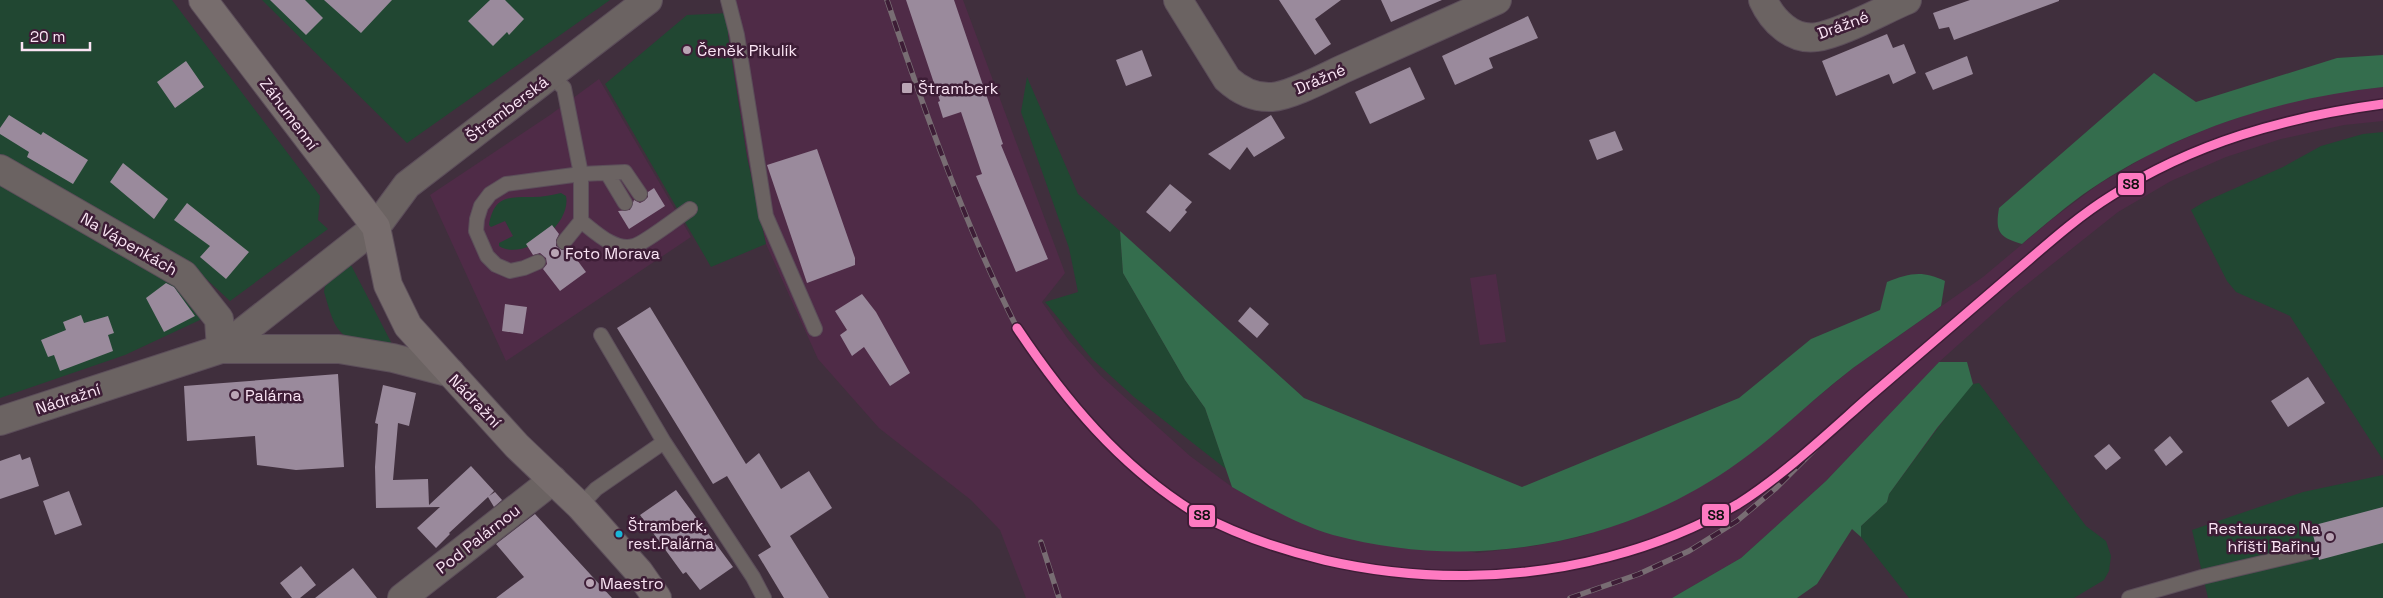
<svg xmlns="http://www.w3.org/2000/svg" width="2383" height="598" viewBox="0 0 2383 598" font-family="'Space Grotesk',sans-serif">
  <rect width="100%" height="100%" fill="#402f3d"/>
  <path fill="#4f2b47" d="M730,0h233l102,273 -23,29 26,37 32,36 90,81 42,31 48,26 197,40 57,-7 45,-9 49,-16 51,-23 60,-36 114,-94 130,-91 68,-57 48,-36 56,-33 59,-25 58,-20 67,-14 44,-5v34l-39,4 -63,14 -55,18 -55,24 -53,31 -102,81 -77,69 -113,119 -85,77 -69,40h-646l-26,-68 -29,-30 -92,-72 -61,-69 -52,-115 -19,-87 -19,-122z
    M599,79l92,158 -185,124 -76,-166 120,-80z
    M1496,274l10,68 -26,3 -10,-67z"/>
  <path fill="#214732" d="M0,0h172l148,196 -2,24 10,9 -98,72 -43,-40 -187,-105z
    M262,0h348l-203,143z
    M729,13l-1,22 19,122 19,87 -55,23 -106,-183 82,-69z
    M1027,77l51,117 42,37 3,42 62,107 20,28 21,61 -92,-72 -42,-38 -47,-57 33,-10 -9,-44 -48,-136z
    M2383,132v328l-93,-144 -54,-24 -9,-11 -36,-71 13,-8 79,-35 38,-21 42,-12z
    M0,176l166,92 36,51 -77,36 -125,43z
    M561,193l5,3c6,28 -42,66 -67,50v-3l14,-7 -8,-15 -14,6 -2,-2c5,-29 19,-28 44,-28 10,0 19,-2 28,-4z
    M346,265h5l41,79c-8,3 -15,1 -23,0 -34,-4 -36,-23 -45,-52l1,-6z
    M1979,383l107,143 20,15 5,15 -2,15 -5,9 -30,18h-165l-48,-61v-11l26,-24 2,-8 77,-104 7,-6z
    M2383,475v123h-175l-16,-68 111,-38z"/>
  <path fill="#346d4d" d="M2383,55v32c-101,11 -196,41 -283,96 -27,17 -53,40 -78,61 -23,-7 -27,-12 -23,-36l155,-135 42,29 141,-44z
    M1120,231l184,167 218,89 217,-89 72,-59 69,-29 7,-28c22,-9 36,-12 58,-1l-4,25c-29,21 -59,41 -88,62 -39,30 -74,65 -114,94 -116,84 -269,110 -406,73 -35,-10 -69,-30 -101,-48l-27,-79 -20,-28 -62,-107z
    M1939,362h28l6,22 -36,44 -48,66 -2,8 -26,24v11l-9,-8 -35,55 -20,14h-125l69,-40 85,-77z"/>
  <path fill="#9a8a9c" d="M270,0h35l18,18 -17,17z
    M324,0h68l-31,33z
    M490,0h15l19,19 -15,16 -2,-3 -14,14 -25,-25z
    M906,0h48l49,144 -2,1 47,114 -32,13 -40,-96 6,-2 -21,-62 -18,6 -5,-16 2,-1z
    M1279,0h62l-26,19 16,25 -16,11z
    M1381,0h61l-51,22z
    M1970,0h89v1l-105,39 -5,-13 -10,2 -6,-16z
    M1528,16l10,22 -49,20 4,10 -38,17 -13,-29z
    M1887,34l6,14 11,-4 12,29 -23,11 -4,-10 -53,22 -14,-35z
    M1142,50l10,26 -26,10 -10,-26z
    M1967,56l6,18 -40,16 -8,-17z
    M186,61l18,26 -29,21 -18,-26z
    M1410,67l15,32 -55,25 -15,-32z
    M9,115l32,20 2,-3 45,28 -15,24 -46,-27 2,-5 -29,-18v-6z
    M1271,115l14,23 -31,19 -7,-10 -17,23 -22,-16z
    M1615,131l8,19 -26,10 -8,-20z
    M817,149l38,109v7l-48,18 -40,-118z
    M123,163l45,36 -14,20 -44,-37z
    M1170,184l22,18 -7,8 2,2 -17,20 -24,-20z
    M654,188l11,18 -36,23 -11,-18 12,-1 4,-10 6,3 4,-2 4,-4v-5z
    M187,203l62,49 -23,27 -26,-22 10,-11 -36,-26z
    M552,225l7,9 -3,6v6l6,4 7,-1 17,23 -26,19 -17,-22 4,-5 -1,-6 -6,-5 -7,2 -7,-11z
    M166,283l8,4 21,29 -31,16 -18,-34z
    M862,294l14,18 34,61 -20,13 -26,-39 -12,9 -12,-21 7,-5 -12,-19z
    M505,304l22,3 -4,27 -21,-3z
    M650,307l96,157 13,-11 22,36 28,-18 23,37 -42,28 39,62h-45l-26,-43 13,-8 -44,-71 -14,8 -96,-156z
    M1250,307l19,17 -12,14 -19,-17z
    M81,315l3,8 24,-7 6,17 -6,2 5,16 -53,20 -6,-16 -6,2 -7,-17 25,-10 -3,-8z
    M338,374l6,93 -48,3 -39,-5 -2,-29 -68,5 -3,-55z
    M2308,377l17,26 -37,24 -17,-26z
    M383,385l33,8 -7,33 -11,-3 -5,57 35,-1 1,26 42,-39 23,25 -5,5 6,-4 7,8 -8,7 -6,-10 -39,36 1,1 -14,14 -19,-20 23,-21 -64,1 -1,-41 3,-43 -3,-1z
    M2170,436l13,16 -17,14 -12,-16z
    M2109,444l12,14 -15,12 -12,-14z
    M20,454l2,6 8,-3 9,29 -39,13v-38z
    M676,490l57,77 -33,23 -14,-18 -3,2 -43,-59z
    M69,491l13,34 -27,10 -12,-34z
    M2383,507v36l-64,17 -8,-34z
    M535,514l77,84h-116l28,-21 -28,-33z
    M301,566l15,19 -16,13h-8l-12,-15z
    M353,568l24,30h-62z"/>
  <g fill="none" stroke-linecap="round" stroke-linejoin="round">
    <g stroke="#5c4e5a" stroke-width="16">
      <path id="service" d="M728,0l9,35 29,181 49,113
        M551,76l13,12 17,86v47l-17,21
        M607,173l18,30
        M581,221c13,10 34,31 53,25 11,-3 44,-29 56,-37
        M538,262l-14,6 -14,3 -14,-6 -9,-9 -11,-25 1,-12 4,-13 9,-12 16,-10 75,-10 44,-2 15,22
        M664,442l89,135 11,21
        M580,506l16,-17 68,-47 -63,-107
        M2129,598l73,-21 107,-25"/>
    </g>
    <g stroke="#5c4e5a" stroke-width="30">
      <path id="minor" d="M1178,0l49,79c12,11 28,19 45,18 18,-1 54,-20 71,-28 51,-23 103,-46 154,-69
        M1763,0c9,20 29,41 54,37 23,-3 66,-27 90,-37
        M0,169l184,106 35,44 2,30
        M221,349l155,-122 31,-42 241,-185
        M0,421l221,-72h118l54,9 58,15
        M402,598l151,-118"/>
    </g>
    <g stroke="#5c4e5a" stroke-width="30">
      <path id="secondary" d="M203,0l173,227 12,58 20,41 109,120 63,60 59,66 18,26"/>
    </g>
    <use href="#service" stroke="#6b6362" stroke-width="14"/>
    <use href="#minor" stroke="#6b6362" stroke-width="28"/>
    <use href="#secondary" stroke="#776d6d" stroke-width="28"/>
    <g stroke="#786d73" stroke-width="5.5">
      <path id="rail" d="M887,0c38,112 77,223 130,328
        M1041,542l18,56
        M1570,598l69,-24 50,-23 48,-30 38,-32 82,-82"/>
    </g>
    <use href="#rail" stroke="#3d1d36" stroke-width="4" stroke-dasharray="11" stroke-linecap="butt"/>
    <g stroke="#3d1d36" stroke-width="12">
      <path id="rail-1" d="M1017,328c48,72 103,138 177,184 163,86 383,86 544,-8 47,-30 89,-70 131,-107 47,-40 94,-81 141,-121 32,-27 64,-57 101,-80 82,-53 175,-79 272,-92"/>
    </g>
    <use href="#rail-1" stroke="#fe7ac1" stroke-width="9"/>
  </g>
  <g fill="#baa5b5" stroke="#3d1d36" stroke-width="2">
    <circle cx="687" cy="50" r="5"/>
    <rect x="901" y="82" width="12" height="12" rx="2.5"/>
    <circle cx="555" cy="253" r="5"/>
    <circle cx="235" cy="395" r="5"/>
    <circle cx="2330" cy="537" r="5"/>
    <circle cx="590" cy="583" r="5"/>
  </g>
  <circle fill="#1ab6d8" stroke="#3d1d36" stroke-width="2" cx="619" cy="534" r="4.5"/>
  <g text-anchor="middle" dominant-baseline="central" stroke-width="5" stroke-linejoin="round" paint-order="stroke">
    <g font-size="15" fill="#fbe5f5" stroke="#3d1d36" text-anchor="start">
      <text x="628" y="525">Štramberk,<tspan x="628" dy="18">rest.Palárna</tspan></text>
    </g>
    <g font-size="16" fill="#fbe5f5" stroke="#3d1d36">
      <text transform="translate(1843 25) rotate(-20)">Drážné</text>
      <text transform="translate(1320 79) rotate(-23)">Drážné</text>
      <text transform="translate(507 109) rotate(-37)">Štramberská</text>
      <text transform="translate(289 114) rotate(53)">Záhumenní</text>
      <text transform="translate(129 244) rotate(30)">Na Vápenkách</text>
      <text transform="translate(68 399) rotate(-18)">Nádražní</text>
      <text transform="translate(475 401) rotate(46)">Nádražní</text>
      <text transform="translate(478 539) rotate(-38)">Pod Palárnou</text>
    </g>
    <g font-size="16" fill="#fbe5f5" stroke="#3d1d36" text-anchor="start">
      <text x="697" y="50">Čeněk Pikulík</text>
      <text x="918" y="88">Štramberk</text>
      <text x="565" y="253">Foto Morava</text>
      <text x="245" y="395">Palárna</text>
      <text x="2320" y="528" text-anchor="end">Restaurace Na<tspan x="2320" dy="18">hřišti Bařiny</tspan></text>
      <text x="600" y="583">Maestro</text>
    </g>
  </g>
  <g stroke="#3d1d36" stroke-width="2">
    <rect x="2117" y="172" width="28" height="24" rx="5" fill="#fe7ac1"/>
    <rect x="1701" y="503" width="29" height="24" rx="5" fill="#fe7ac1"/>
    <rect x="1188" y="504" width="28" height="24" rx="5" fill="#fe7ac1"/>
  </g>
  <g font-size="14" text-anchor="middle" font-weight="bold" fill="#111">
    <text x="2131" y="189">S8</text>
    <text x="1716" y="520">S8</text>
    <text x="1202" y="520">S8</text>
  </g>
  <path d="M22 42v8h68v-8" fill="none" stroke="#fbe5f5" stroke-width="2.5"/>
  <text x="30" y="42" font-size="15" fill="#fbe5f5" stroke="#3d1d36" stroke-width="4" paint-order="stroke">20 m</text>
</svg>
